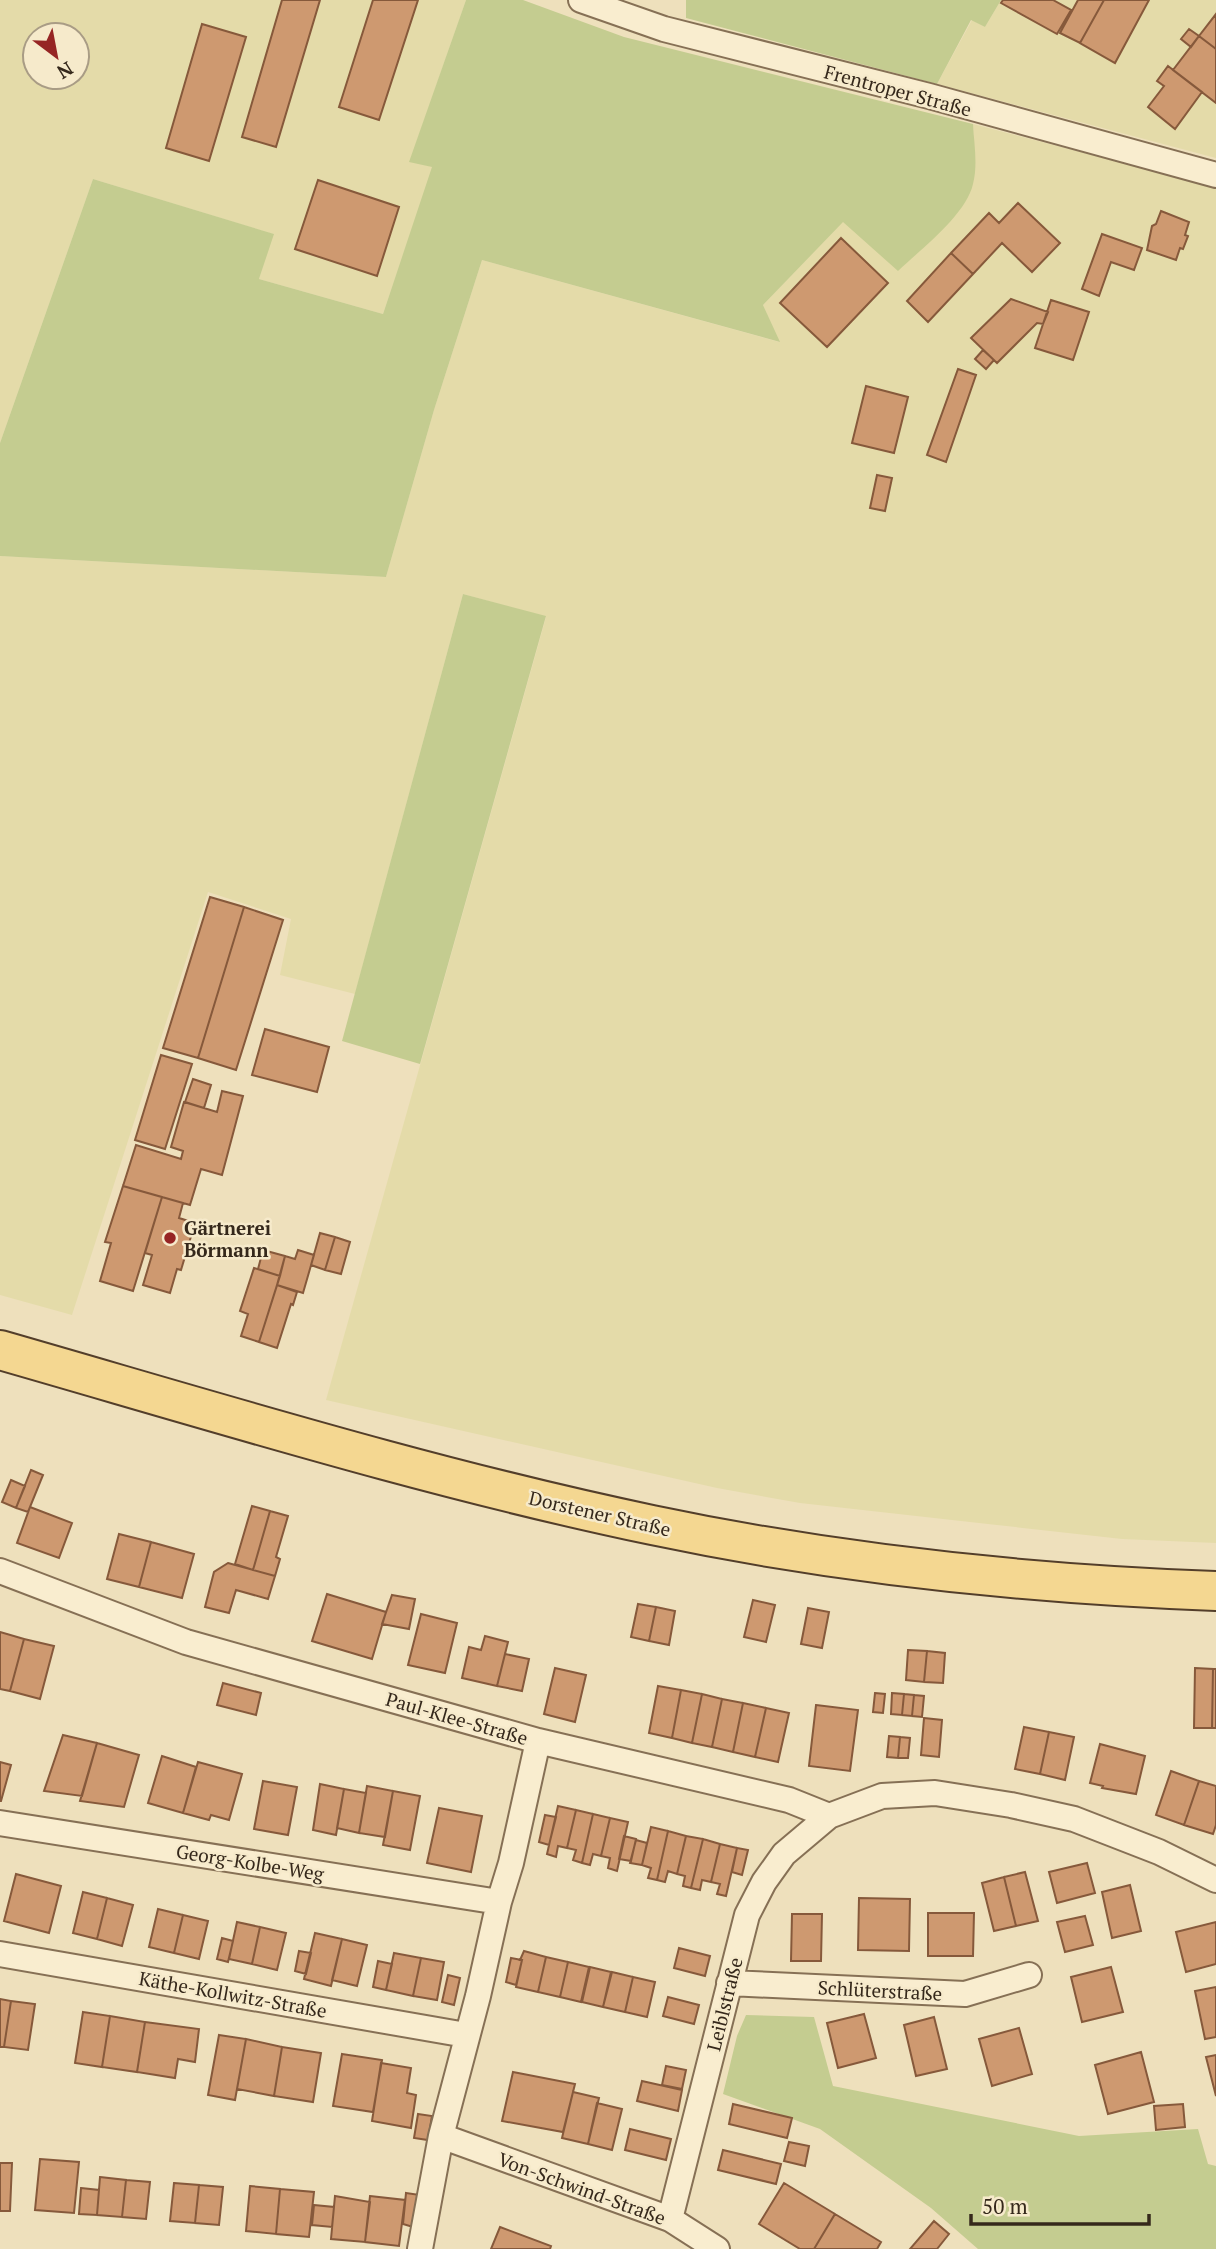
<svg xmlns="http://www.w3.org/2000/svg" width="1216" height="2249" viewBox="0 0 1216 2249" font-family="'PT Serif',serif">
  <rect width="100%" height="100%" fill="#eee0bc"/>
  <path fill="#e4dba9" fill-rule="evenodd" d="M0,0h466l-56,161 23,6 -50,147 -124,-35 14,-45 -180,-55 -93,264zM35,35h42v42h-42z
    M1001,0h215v158l-279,-74 35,-64 13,7z
    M973,124l243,63v1356l-94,-4 -322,-36 -83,-15 -391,-88 220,-783 -83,-23 -108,400 -75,-19 11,-56 -83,-27 -136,423 -72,-20v-739l386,21 48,-167 48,-150 297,82 -16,-37 80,-84 132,-53z"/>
  <path fill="#c4cc90" d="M466,0h57l101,37 349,87c1,19 5,41 0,60 -7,31 -52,65 -75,87l-55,-49 -80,83 17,37 -298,-82 -48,150 -48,167 -386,-21v-113l93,-264 181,55 -15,45 124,35 49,-147 -23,-5z
    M686,0h315l-16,27 -14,-7 -34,64 -251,-66z
    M463,594l83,22 -126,448 -78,-23z
    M746,2015l68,2 19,69 246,50 119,-7 10,35 8,2v83h-238l-47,-41 -111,-79 -97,-35 14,-58z"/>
  <path fill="#ce9970" stroke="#86593b" stroke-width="2" d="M282,0h38l-44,147 -34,-10z
    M373,0h45l-39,120 -40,-13z
    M1003,0h50l18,10 -14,24 -56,-31z
    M1078,0h26l-24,43 -20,-10z
    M1104,0h45l-34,63 -35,-20z
    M1216,14v35l-17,-13z
    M202,24l44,13 -37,124 -43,-13z
    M1189,29l10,7 -8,11 -10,-8z
    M1199,36l17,13v54l-43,-33z
    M1168,66l34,26 -27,37 -27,-22 16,-21 -7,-5z
    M318,180l81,27 -22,69 -82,-27z
    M1018,203l42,40 -28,29 -30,-29 -29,31 -22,-21 38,-40 10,10z
    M1161,211l28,11 -4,13 3,1 -5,13 -3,-1 -4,12 -29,-10 5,-24 4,-2z
    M1102,234l40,14 -8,22 -23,-8 -12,34 -17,-7z
    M841,238l47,45 -61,64 -47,-44z
    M951,253l22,21 -45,48 -21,-21z
    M1011,299l37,13 -5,12 -6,-1 -40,40 -26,-25z
    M1051,300l38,12 -16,48 -38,-12z
    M983,350l11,10 -8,9 -11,-10z
    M958,369l18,6 -30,87 -19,-7z
    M866,386l42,11 -14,56 -42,-10z
    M877,475l15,3 -7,33 -15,-3z
    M210,897l34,10 -46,151 -35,-10z
    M244,907l39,13 -47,150 -38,-12z
    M265,1029l64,18 -12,45 -65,-17z
    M161,1055l31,9 -27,85 -30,-9z
    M193,1079l18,6 -7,23 -19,-6z
    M222,1091l21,5 -21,79 -21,-6 -11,36 -67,-19 13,-41 45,14 2,-8 -12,-4 13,-45 33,10z
    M123,1186l39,11 -29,94 -33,-10 11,-38 -6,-1z
    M162,1197l21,6 -4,15 16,5 -14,47 -4,-1 -7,24 -27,-8 9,-30 -7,-2z
    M320,1233l15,4 -10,33 -14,-5z
    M335,1237l15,5 -9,32 -16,-4z
    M263,1250l22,6 -5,20 -22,-7z
    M298,1250l16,5 -11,38 -26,-8 8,-29 10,3z
    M254,1268l26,8 -21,66 -18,-6 7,-22 -8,-3z
    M277,1285l20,7 -4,13 -2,-1 -14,44 -18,-6z
    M31,1470l12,5 -15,37 -12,-4z
    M11,1480l14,6 -9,22 -14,-6z
    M252,1506l18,5 -17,59 -18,-6z
    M30,1507l42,16 -13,35 -42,-15z
    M270,1511l18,5 -12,41 4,2 -5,17 -22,-6z
    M119,1534l32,8 -12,45 -32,-8z
    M151,1542l43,12 -12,44 -43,-11z
    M228,1563l47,13 -7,23 -32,-9 -7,23 -24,-6 9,-35z
    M327,1594l59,18 -14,47 -60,-18z
    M392,1595l23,4 -6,30 -27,-5z
    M753,1600l22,5 -9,37 -22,-5z
    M638,1604l18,3 -7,34 -18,-4z
    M656,1607l19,4 -6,34 -20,-4z
    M808,1608l21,4 -7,36 -21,-4z
    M421,1614l36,9 -12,50 -37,-8z
    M0,1632l24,7 -14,52 -10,-2z
    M485,1636l23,6 -11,44 -35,-8 7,-31 12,3z
    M24,1639l30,7 -14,53 -30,-8z
    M908,1650l19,1 -3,31 -18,-2z
    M927,1651l18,2 -2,30 -19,-1z
    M505,1654l24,5 -7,32 -25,-5z
    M555,1668l31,7 -11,47 -31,-8z
    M1195,1668l18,1 -1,59h-18z
    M1213,1669h3v59h-4z
    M223,1683l38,10 -5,22 -39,-10z
    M658,1686l23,4 -9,48 -23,-5z
    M681,1690l21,4 -10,49 -20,-5z
    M875,1693l10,1 -2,19 -10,-1z
    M892,1693l12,1 -2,21 -11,-1z
    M702,1694l20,5 -10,48 -20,-4z
    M904,1694l10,1 -2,21 -10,-1z
    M914,1695l10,1 -2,21 -10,-1z
    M722,1699l21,4 -10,49 -21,-5z
    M743,1703l23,5 -11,49 -22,-5z
    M816,1705l42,5 -8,61 -41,-5z
    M766,1708l23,5 -11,49 -23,-5z
    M924,1718l18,2 -3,37 -18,-2z
    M1024,1727l25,5 -9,42 -25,-5z
    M1049,1732l25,5 -9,43 -25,-6z
    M63,1735l34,8 -15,53 -38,-5z
    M889,1736l11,1 -2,21 -11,-1z
    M900,1737l10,1 -2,20h-10z
    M97,1743l42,12 -15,52 -44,-6z
    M1100,1744l45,12 -9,38 -34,-6 1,-2 -13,-3z
    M162,1756l34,11 -13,46 -35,-10z
    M0,1762l11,3 -10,36h-1z
    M198,1762l44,12 -13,46 -18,-5 -2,5 -26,-7z
    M1171,1771l28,10 -15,44 -28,-10z
    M263,1781l34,6 -9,48 -34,-6z
    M1199,1781l17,5v39l-3,9 -29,-9z
    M320,1784l24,5 -8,46 -23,-5z
    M367,1786l26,5 -8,46 -26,-4z
    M344,1789l22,4 -7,40 -22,-5z
    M393,1791l27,5 -10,54 -27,-5z
    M558,1806l18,4 -9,38 -9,-2 -2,11 -9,-3z
    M439,1808l43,8 -11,56 -44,-9z
    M576,1810l17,4 -11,49 -9,-3 3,-10 -9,-2z
    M593,1814l17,4 -9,38 -8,-2 -3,11 -8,-2z
    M545,1815l11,2 -7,28 -10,-3z
    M610,1818l18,4 -11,49 -9,-3 2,-10 -9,-2z
    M651,1827l17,4 -11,49 -9,-2 3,-10 -9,-3z
    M668,1831l18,5 -9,38 -9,-3 -3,11 -8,-2z
    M624,1836l12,3 -5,22 -12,-2z
    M686,1836l17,3 -12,49 -8,-2 2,-10 -8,-2z
    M703,1839l17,5 -9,38 -9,-2 -2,10 -9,-2z
    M636,1840l11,3 -5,22 -12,-2z
    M720,1844l17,4 -11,48 -9,-2 3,-10 -9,-2z
    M737,1848l11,2 -6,25 -10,-3z
    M1087,1863l8,30 -38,10 -8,-31z
    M1025,1872l13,49 -22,5 -12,-49z
    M16,1874l45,12 -12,47 -45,-12z
    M1004,1877l12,49 -22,5 -12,-48z
    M1130,1885l11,46 -29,7 -10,-46z
    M83,1892l24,6 -10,41 -24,-6z
    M107,1898l26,7 -11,41 -25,-7z
    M859,1898l51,1 -1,52 -51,-1z
    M158,1909l25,6 -9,38 -25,-6z
    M928,1913h46l-1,43h-45z
    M792,1914h30l-1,47h-30z
    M183,1915l25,6 -9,38 -25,-6z
    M1085,1916l8,29 -28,7 -8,-30z
    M237,1922l23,5 -8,37 -23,-5z
    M1216,1922v42l-30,8 -10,-40z
    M260,1927l26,6 -9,37 -25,-6z
    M315,1933l27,6 -11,47 -27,-7z
    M222,1938l11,3 -5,21 -11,-3z
    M342,1939l25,6 -10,41 -25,-6z
    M679,1948l31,8 -5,20 -31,-8z
    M299,1951l12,2 -5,21 -11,-3z
    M524,1951l22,6 -8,35 -22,-5 6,-27h-2z
    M394,1953l27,5 -8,38 -27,-6z
    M546,1957l22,5 -8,35 -22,-5z
    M421,1958l23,4 -7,38 -24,-4z
    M511,1958l11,2 -6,25 -10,-3z
    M378,1961l14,3 -6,26 -13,-3z
    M568,1962l21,5 -8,35 -21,-5z
    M590,1967l21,5 -8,35 -21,-5z
    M1111,1967l12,45 -41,10 -11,-45z
    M612,1972l21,5 -8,35 -22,-5z
    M448,1975l12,3 -6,27 -12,-3z
    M633,1977l22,5 -8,35 -22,-5z
    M1216,1987v50l-11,2 -10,-48z
    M668,1997l31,8 -5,19 -31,-8z
    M0,1999l11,2 -7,46h-4z
    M11,2001l24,3 -7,46 -24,-3z
    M83,2012l27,4 -8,51 -27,-4z
    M864,2014l12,44 -38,10 -11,-45z
    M110,2016l35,6 -8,50 -35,-5z
    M934,2017l13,52 -31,7 -12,-51z
    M145,2022l54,7 -4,33 -17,-3 -3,19 -38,-6z
    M1019,2028l13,46 -40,12 -13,-47z
    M219,2035l27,4 -11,61 -27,-5z
    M246,2039l36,8 -8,49 -37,-7z
    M282,2047l39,6 -8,49 -39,-6z
    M1141,2052l13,50 -46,12 -13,-49z
    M342,2054l40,6 -9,52 -40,-6z
    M1216,2055v41l-10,-39z
    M381,2063l30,5 -4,25 9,2 -5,33 -39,-7z
    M666,2066l20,4 -4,19 -20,-4z
    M513,2072l62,12 -12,48 -61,-11z
    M642,2081l40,9 -4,21 -41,-10z
    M573,2092l26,6 -11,46 -26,-6z
    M597,2103l25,6 -10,41 -24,-6z
    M733,2104l59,14 -5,20 -58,-14z
    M1183,2104l2,23 -29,3 -2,-24z
    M418,2114l14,2 -4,24 -14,-2z
    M630,2129l41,10 -5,21 -41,-10z
    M789,2142l20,4 -4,20 -21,-5z
    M723,2150l58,14 -5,20 -58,-14z
    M40,2159l39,3 -5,51 -39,-3z
    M0,2163h12l-2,48h-10z
    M100,2177l26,3 -4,37 -25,-2z
    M126,2180l24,2 -4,37 -24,-2z
    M174,2183l25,2 -4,38 -25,-2z
    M784,2183l51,31 -21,35h-14l-41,-25z
    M199,2185l24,2 -4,38 -24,-2z
    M250,2186l30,3 -4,45 -30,-3z
    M81,2188l18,2 -2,25 -18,-1z
    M280,2189l34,3 -5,45 -33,-3z
    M406,2193l14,2 -7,32 -10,-3z
    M335,2196l35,6 -5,40 -34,-3z
    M370,2196l35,4 -6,46 -34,-4z
    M314,2205l20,2 -2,20 -20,-2z
    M835,2214l46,28 -4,7h-63z
    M934,2221l15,13 -12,15h-27z
    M500,2227l51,19 -1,3h-59z"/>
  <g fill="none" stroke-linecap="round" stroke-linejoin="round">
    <g stroke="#867055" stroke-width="28">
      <path id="street" d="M581,0l83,29 265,67 287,79
        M0,1571l186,71 352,99 -27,122 -12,39 -21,94 -37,140 -21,113
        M538,1741l251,59 40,16
        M0,1823l499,79
        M0,1954l466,81
        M729,1983l236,11 64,-19
        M441,2136l229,83 47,30
        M670,2219l77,-304 17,-33 20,-28 45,-38 53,-20 53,-3 76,12 63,14 85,33 57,28"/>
    </g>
    <g stroke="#533e2a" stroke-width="42">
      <path id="primary" d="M0,1350c216,62 432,129 652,175 185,39 375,59 564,66"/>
    </g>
    <use href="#street" stroke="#f9edcf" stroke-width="24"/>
    <use href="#primary" stroke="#f4d791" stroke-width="38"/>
  </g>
  <circle fill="#962524" stroke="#f6eacb" stroke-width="2.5" cx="170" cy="1238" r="7"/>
  <g text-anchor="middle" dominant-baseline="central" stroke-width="5" stroke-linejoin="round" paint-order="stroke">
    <g font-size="19" fill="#35281b" stroke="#f6eacb">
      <text transform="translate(898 90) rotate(15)">Frentroper Straße</text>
      <text transform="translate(600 1513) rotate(13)">Dorstener Straße</text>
      <text transform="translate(457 1718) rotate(16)">Paul-Klee-Straße</text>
      <text transform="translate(250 1862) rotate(9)">Georg-Kolbe-Weg</text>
      <text transform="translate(880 1990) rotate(3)">Schlüterstraße</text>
      <text transform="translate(233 1994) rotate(10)">Käthe-Kollwitz-Straße</text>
      <text transform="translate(724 2004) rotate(-76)">Leiblstraße</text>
      <text transform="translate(582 2188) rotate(20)">Von-Schwind-Straße</text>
    </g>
    <g font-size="19" font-weight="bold" fill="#35281b" stroke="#f6eacb" text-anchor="start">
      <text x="184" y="1227">Gärtnerei<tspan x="184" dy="22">Börmann</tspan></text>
    </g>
  </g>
  <g transform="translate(56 56) rotate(148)"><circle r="33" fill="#f6eacb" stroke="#a99c85" stroke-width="2"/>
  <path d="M0-5L12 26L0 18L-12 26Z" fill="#962524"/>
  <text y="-10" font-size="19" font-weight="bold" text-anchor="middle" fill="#35281b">N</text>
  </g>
  <path d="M971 2214v10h178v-10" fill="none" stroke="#35281b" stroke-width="3.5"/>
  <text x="982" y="2214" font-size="21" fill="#35281b" stroke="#f6eacb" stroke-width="5" paint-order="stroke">50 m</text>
</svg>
